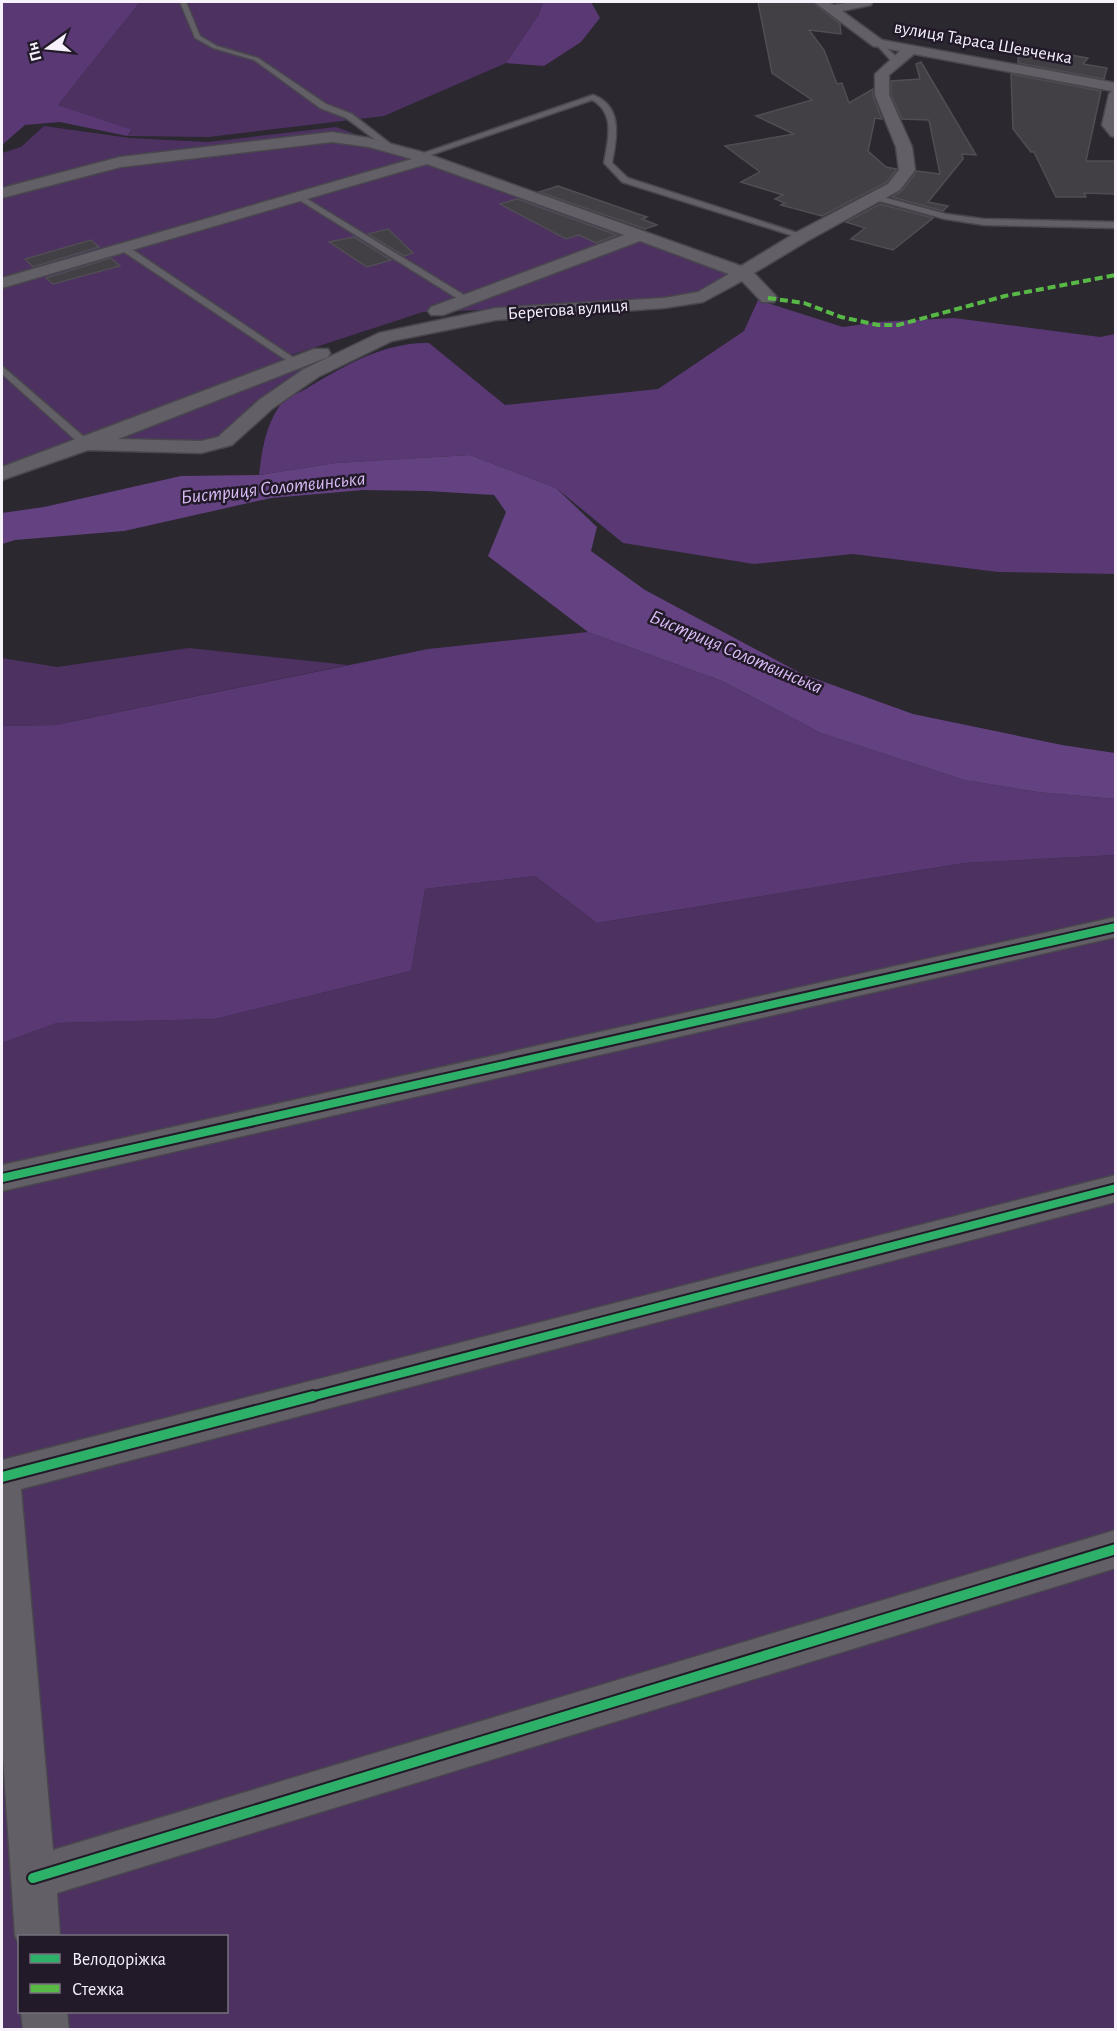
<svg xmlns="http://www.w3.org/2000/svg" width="1117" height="2031" viewBox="0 0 1117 2031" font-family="'Alegreya Sans',sans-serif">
  <rect width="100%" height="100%" fill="#2b2830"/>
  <path fill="#4c3161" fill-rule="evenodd" d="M140,2h403l-4,12 -33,49 -122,53 -175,21 -82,-1 5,-5 -74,-26z
    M44,126l86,12 78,4 128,-15 402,148 -37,21 -158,12 -120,4 -144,47 56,-6 -32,17 -53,36 -10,16 -19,16 -43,7 -62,-4 -16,-6 -98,38v-320l19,-6z
    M189,648l159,17 -293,60 -53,1v-68l55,9z
    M1115,855v1174l-1113,1v-987l53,-20 160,-4 196,-48 14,-82 110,-13 62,47 367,-60zM20,1936h206v76h-206z"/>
  <path fill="#593873" d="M2,2h138l-82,103 74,25 -5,6 -67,-14 -35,3 -23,20z
    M543,2h48l9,16 -19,24 -37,24 -38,-3 33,-49z
    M758,300l85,27 34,-5 77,-4 146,19 15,-3v240l-117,-2 -145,-18 -99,10 -131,-21 -67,-55 -86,-33 -134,8 -77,12c3,-25 6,-48 21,-70 5,-7 16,-11 24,-15 38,-23 79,-48 125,-47l76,62 153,-16 86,-58z
    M588,632l134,49 99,52 143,47 74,12 77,7v56l-151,8 -367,60 -62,-47 -110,13 -14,82 -196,48 -159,4 -54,20v-317l53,-1 373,-76z"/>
  <path fill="#644281" d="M470,455l86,33 41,39 -6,24 54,39 157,84 111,40 149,31 53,8v46l-77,-7 -74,-12 -143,-47 -99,-52 -134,-49 -100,-76 18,-44 -12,-17 -67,-4 -64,-1 -92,8 -147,33 -109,9 -13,4v-31l42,-6 137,-31 78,-1 77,-12z"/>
  <path fill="#423f45" stroke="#504d54" stroke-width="1.5" d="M758,2h54l28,22 1,10 -32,-4 15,20 13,34 5,-1 7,20 24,-14v7l9,23 -7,-1 -7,33 18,16 11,2 -10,13 -65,34 -41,-11 4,-2 -10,-4 8,-4 -42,-13 19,-10 -35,-26 69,-12 -38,-18 56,-16 -40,-27z
    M1019,46l69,12 -5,6 24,4 -3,11 -86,-16z
    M921,62l55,93 -14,-1 1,5 -35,43 20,4 -5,5 -51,-14 10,-6 15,-20 23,3 -11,-54 -27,-1 -11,-24v-14l29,-2 -4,-15z
    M1011,74l90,17 -15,70h30v33l-32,-1 2,4h-30l-22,-45h-3l-18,-23z
    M558,186l89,31 -5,2 15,6 -12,4 -106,-37z
    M517,199l100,36 -21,8 -17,-8 -13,4 -66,-35z
    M880,204l53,14 -40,32 -42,-11 14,-11 -19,-6z
    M388,229l25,24 -9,3 -36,-22z
    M354,237l37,23 -24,7 -38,-25z
    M91,240l8,7 -66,20 -8,-8z
    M111,258l9,8 -67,18 -7,-6z"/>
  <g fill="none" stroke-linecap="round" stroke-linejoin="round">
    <g stroke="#49464e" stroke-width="3">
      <path id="service" d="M180,2h6l14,34 17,10 41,12 68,46 26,10 40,31 -7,2 -39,-29 -26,-10 -66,-48 -41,-12 -18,-10z
        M876,42h4l20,18v4h-6l-18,-20z
        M593,95c30,11 24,42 19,68l16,15 179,58 -7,2 -178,-56 -18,-19c4,-23 12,-50 -12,-63l-170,58 -7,-2z
        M299,194l170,104 2,2 -8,2 -167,-104 -1,-2z
        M875,195l71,19 38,5 132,3v6l-132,-3 -39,-6 -73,-20 -1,-2z
        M124,245l3,1 173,116 -8,2 -171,-114v-4z
        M2,366l88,76v4h-8l-80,-72z"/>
    </g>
    <g stroke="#49464e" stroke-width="3">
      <path id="minor" d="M814,2h14l6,3 17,-3h21l-1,3 -29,6 40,29 234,43v54l-5,-1 -9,-11 7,-31 3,-3 -198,-37 -25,21v20l23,52 3,23 -15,20 -91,50 -55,33 20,21 3,4 -3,4h-12l-20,-21 -39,21 -39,6 -168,12 -104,21 -74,36 -45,31 -41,37 -31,8 -113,-3 -86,30v-13l312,-118h14l2,4 -2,4 -210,82 83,2 17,-4 41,-37 45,-31 75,-36 117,-25 168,-10 34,-6 31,-18 -89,-33 -197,74h-12l-3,-4 3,-4 193,-72 -197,-71 -425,124v-10l410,-119 -43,-12 -37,-5 -211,25 -119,31v-10l118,-31 212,-25 37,6 53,14 319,114 56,-34 91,-48 11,-14 -3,-23 -21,-52v-21l25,-23 -27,-5z
        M1116,917v20l-1114,254v-26z
        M1116,1175v27l-1095,287 32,361 1063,-320v38l-1059,325 3,43h-40v10l-5,-10 -13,-194v-282z
        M21,2012h46l2,18h-46z"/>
    </g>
    <use href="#service" fill="#625f66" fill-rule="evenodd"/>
    <use href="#minor" fill="#625f66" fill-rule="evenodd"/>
    <path stroke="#58b947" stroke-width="4" stroke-dasharray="8 4" stroke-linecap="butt" d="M768,298l36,5 37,14 37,8h20l107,-29 111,-21"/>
    <g stroke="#221a29" stroke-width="12">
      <path id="cycleway-far1" d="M2,1178l1114,-251
        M307,1398l809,-210"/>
    </g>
    <g stroke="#221a29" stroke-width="14">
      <path id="cycleway" d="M2,1477l311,-81
        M33,1878l1083,-329"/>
    </g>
    <use href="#cycleway-far1" stroke="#2db169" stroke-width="8"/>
    <use href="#cycleway" stroke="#2db169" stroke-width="10"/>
  </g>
  <g text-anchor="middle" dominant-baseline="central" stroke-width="5" stroke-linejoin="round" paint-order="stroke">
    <g font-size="18" fill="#f7f1fc" stroke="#221a29">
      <text transform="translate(983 43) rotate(10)">вулиця Тараса Шевченка</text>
      <text transform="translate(568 310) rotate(-4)">Берегова вулиця</text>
    </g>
    <g font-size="20" font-style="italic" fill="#dabcf6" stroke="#221a29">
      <text transform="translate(273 488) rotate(-6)">Бистриця Солотвинська</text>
      <text transform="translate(736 652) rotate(23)">Бистриця Солотвинська</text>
    </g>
  </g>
  <rect width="1117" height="2031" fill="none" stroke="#f7f1fc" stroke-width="6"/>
  <rect x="18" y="1935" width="210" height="78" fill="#221a29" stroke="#77707d" stroke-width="1.5"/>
  <rect x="30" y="1954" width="30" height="9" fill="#2db169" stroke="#77707d" stroke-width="1.5"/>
  <text x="72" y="1965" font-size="18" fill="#f7f1fc">Велодоріжка</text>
  <rect x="30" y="1984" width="30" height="9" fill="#58b947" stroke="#77707d" stroke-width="1.5"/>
  <text x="72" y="1995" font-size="18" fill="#f7f1fc">Стежка</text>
  <g transform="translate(48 48) rotate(255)" stroke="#221a29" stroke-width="4.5" paint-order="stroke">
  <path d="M0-4.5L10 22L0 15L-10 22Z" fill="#f7f1fc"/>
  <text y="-9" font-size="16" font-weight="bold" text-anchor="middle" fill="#f7f1fc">Пн</text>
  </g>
</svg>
